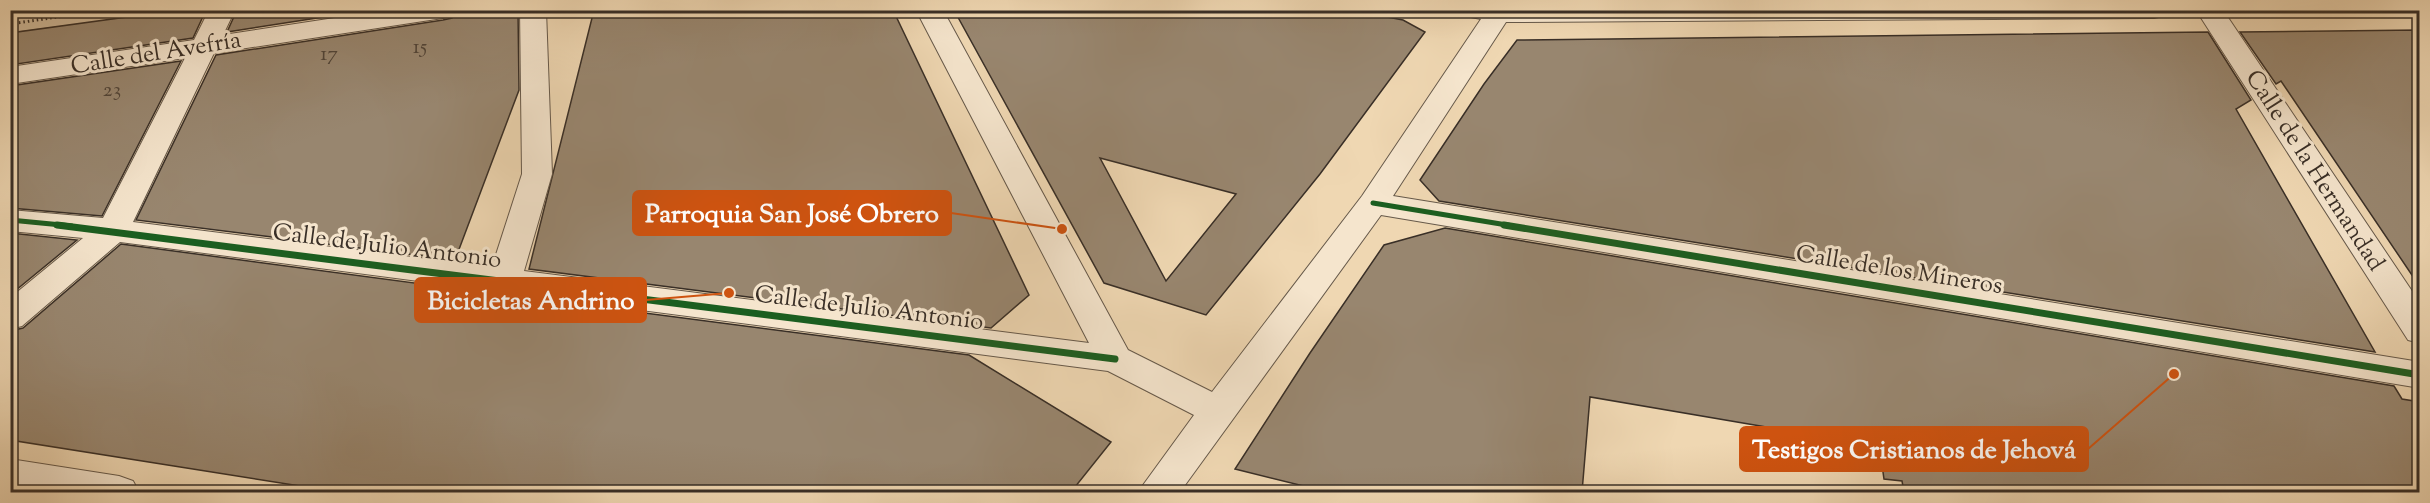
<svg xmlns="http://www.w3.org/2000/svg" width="2430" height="503" viewBox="0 0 2430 503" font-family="'Sorts Mill Goudy',serif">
  <rect width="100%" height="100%" fill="#efd7b2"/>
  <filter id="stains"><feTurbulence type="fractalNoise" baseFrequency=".00333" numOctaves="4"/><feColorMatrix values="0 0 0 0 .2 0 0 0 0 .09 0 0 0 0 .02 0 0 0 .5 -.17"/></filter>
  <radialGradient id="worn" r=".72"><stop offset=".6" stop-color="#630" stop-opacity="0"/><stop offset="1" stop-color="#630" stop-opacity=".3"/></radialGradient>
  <path fill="#d0ba9a" stroke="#847460" stroke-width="1.5" d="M10,11h127l-3,6 -123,16z"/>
  <path fill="#98866f" stroke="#392f27" stroke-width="1.5" fill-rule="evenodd" d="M137,10h69l-13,28 -183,27v-32l124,-17z
    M237,10h132l-142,22z
    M458,10h60l1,80 -64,170 -319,-40 80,-165 227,-35 9,-2z
    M594,10h299l136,285 -38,33 -462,-59z
    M954,10h397l52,10 22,12 -105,142 -114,141 -102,-32zM1100,158l136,36 -70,87z
    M2420,30v257l-139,-206 -5,3 -36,-52z
    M2208,32l43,68 -15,9 139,243 -936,-151 -19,-21 64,-96 33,-44z
    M181,61l-79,155 -92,-8v-122z
    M1445,228l949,158 8,13 18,3v90h-516l-2,-11 -18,-2 -4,-28 -102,-22 -188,-32 -8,95h-254l-93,-23 75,-116 74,-108z
    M10,233l67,7 -67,55z
    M121,244l324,43 -5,13 78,12 4,-15 447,58 142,87 -40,50h-733l-328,-52v-109l13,-3z"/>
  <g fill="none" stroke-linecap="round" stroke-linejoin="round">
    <g stroke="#66594a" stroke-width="2">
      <path id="minor" d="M209,10h26l-12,25 164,-25h69l-4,6 -9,2 -229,35 -81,169 359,45 30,-93 -2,-164h26l6,164 -28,97 565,72 -173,-333h27l185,340 84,42 150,-196 119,-177 -15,-3 -4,-6h705l-4,6 -9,2 -648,4 -113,174 1027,166v26l-1039,-173 -201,277h-42l56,-77 -86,-44 -988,-129 -98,84 -12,3v-31l73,-60 -73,-7v-21l93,8 82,-160 -175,26v-17l184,-27z
        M2196,10h27l197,293v40l-12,-3z
        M10,459l109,17 14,5 6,11h-111l-18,-2z"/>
    </g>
    <path stroke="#392f27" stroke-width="3" stroke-dasharray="1.5 3" stroke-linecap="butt" d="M10,24l95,-14"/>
    <use href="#minor" fill="#f5e5cd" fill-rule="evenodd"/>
    <g stroke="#f5e5cd" stroke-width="8">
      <path id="cycleway-far1" d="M1373,203l140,23
        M10,220l62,6"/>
    </g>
    <g stroke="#f5e5cd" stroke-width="10">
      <path id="cycleway" d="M57,225l1058,134
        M1504,225l916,150"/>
    </g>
    <use href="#cycleway-far1" stroke="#1b5e20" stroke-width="5"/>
    <use href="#cycleway" stroke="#1b5e20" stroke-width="7"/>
  </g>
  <g text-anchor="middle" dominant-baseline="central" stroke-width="6" stroke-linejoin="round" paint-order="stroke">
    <g font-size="21" fill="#514539">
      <text x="420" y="48">15</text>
      <text x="329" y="55">17</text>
      <text x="112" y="91">23</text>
    </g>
    <g font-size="24" fill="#392f27" stroke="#f5e5cd">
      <text transform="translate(156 54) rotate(-9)">Calle del Avefría</text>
      <text transform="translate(2314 171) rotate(57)">Calle de la Hermandad</text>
      <text transform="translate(387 247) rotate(7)">Calle de Julio Antonio</text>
      <text transform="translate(1899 271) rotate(9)">Calle de los Mineros</text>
      <text transform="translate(869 309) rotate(7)">Calle de Julio Antonio</text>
    </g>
  </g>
  <path fill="none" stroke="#ce5310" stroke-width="2" d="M1062 229L951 213M729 293L646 300M2174 374L2088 449"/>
  <g fill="#ce5310" stroke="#f5e5cd" stroke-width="2">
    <circle cx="1062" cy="229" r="6"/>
    <circle cx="729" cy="293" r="6"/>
    <circle cx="2174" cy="374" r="6"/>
  </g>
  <g fill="#ce5310" stroke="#ce5310" stroke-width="2">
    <rect x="633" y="191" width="318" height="44" rx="6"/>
    <rect x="415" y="278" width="231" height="44" rx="6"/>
    <rect x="1740" y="427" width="348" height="44" rx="6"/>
  </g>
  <g font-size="26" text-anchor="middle" font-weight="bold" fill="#fff">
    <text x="792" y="222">Parroquia San José Obrero</text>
    <text x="531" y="309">Bicicletas Andrino</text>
    <text x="1914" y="458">Testigos Cristianos de Jehová</text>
  </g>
  <rect width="2430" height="503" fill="none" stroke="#efd7b2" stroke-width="36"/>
  <rect x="12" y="12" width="2406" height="479" fill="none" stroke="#392f27" stroke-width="3"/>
  <rect x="18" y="18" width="2394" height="467" fill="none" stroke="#392f27" stroke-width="1.5"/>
  <rect width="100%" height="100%" filter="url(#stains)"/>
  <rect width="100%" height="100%" fill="url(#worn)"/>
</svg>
